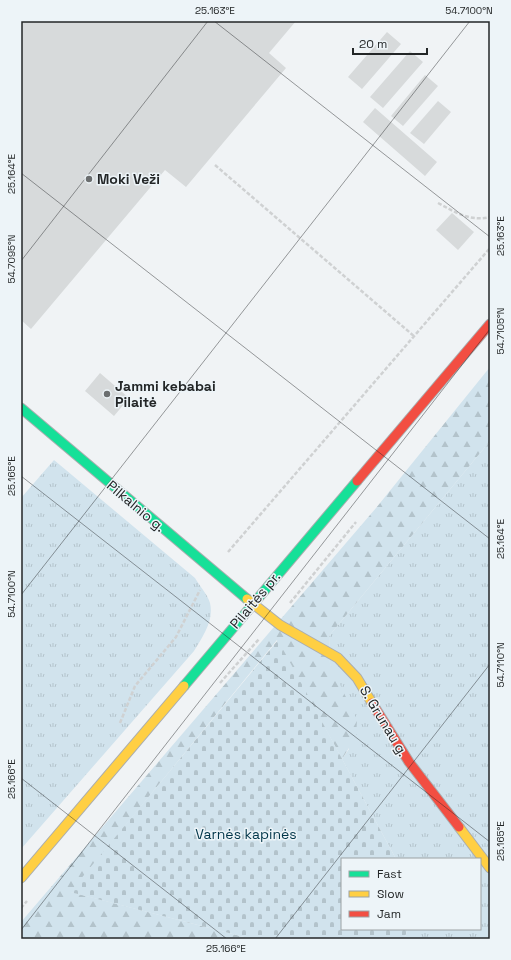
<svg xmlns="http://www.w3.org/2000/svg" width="511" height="960" viewBox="0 0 511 960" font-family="'Space Grotesk',sans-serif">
  <defs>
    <pattern id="grass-tufts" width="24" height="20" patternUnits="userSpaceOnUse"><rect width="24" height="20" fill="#d1e3ed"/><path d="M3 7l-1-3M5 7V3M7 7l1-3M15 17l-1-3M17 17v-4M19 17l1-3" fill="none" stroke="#b3c3cb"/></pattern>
    <pattern id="forest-firs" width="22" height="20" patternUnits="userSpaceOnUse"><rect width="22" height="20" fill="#d1e3ed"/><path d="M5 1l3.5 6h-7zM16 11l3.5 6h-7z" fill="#b3c3cb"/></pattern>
    <pattern id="cemetery-stones" width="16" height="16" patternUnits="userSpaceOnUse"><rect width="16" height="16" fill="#d1e3ed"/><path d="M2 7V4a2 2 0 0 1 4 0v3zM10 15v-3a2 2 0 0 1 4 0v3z" fill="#b3c3cb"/></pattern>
  </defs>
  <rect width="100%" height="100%" fill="#f0f3f5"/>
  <path fill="url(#grass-tufts)" d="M490,441v498h-86l4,-10h72v-70h-84l-54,-100 7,-10 -19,-85 -1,-28z
    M54,460l141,118c4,7 13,17 15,25 4,18 -7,33 -16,48l-173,198v-351z"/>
  <path fill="url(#forest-firs)" d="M490,367v74l-161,195 1,28 27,56 -1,17 -14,22 -65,-119 -206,252 181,47h-231v-17l355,-414z"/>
  <path fill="url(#cemetery-stones)" d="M278,640l118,219h-54v70h66l-4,10h-152l-182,-47z"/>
  <path fill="#d7dadb" d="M21,21h275l-27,32 17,15 -100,119 -21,-17 -134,159 -10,-9z
    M387,32l14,12 -39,45 -14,-12z
    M410,51l13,11 -40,46 -13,-11z
    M425,75l13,11 -35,40 -12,-10z
    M438,101l13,11 -27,32 -14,-11z
    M375,108l62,54 -12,14 -62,-54z
    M452,213l22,19 -16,18 -22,-20z
    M100,373l29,25 -15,18 -29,-25z"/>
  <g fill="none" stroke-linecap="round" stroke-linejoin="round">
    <g stroke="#aaadaf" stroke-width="11">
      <path id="fast" d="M21,408l226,191
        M184,686l173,-205"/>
    </g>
    <g stroke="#aaadaf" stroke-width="11">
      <path id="slow" d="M247,599l33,26 58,33 19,20 15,25
        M459,827l31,41
        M21,878l163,-192"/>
    </g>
    <g stroke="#aaadaf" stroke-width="11">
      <path id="jam" d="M357,481l133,-157
        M372,703l37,59 50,65"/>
    </g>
    <path stroke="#cfd1d2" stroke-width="2.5" stroke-dasharray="4 2" stroke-linecap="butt" d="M215,165l200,172
      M438,203c17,9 32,19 52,14
      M228,552l262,-304
      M290,603l66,-81
      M220,683l39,-44
      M120,723l15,-37 41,-49 24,-47
      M21,908l6,-7"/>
    <use href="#fast" stroke="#16e098" stroke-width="9"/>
    <use href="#slow" stroke="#ffcf43" stroke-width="9"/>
    <use href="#jam" stroke="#f24e42" stroke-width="9"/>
  </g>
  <path fill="none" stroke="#232627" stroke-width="1" stroke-opacity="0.45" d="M214,21l276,216M21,173l469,366M21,261l187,-240M21,476l469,366M21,595l449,-574M21,778l206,161M21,930l469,-601M275,939l215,-275"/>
  <g fill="#6b6e6f" stroke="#edf4f8" stroke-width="1.5">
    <circle cx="89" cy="179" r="4"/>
    <circle cx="107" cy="394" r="4"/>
  </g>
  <g text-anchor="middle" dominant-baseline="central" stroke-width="3" stroke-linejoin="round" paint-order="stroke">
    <g font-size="14" font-weight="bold" fill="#232627" stroke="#edf4f8" text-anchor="start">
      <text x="97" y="179">Moki Veži</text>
      <text x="115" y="386">Jammi kebabai<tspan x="115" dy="16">Pilaitė</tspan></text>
    </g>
    <g font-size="14" fill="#232627" stroke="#edf4f8">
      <text transform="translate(136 506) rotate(40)">Pilkalnio g.</text>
      <text transform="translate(255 600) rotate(-50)">Pilaitės pr.</text>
      <text transform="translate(384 721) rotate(59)">S. Grunau g.</text>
    </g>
    <g font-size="14" fill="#013549" stroke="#edf4f8">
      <text x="246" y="834">Varnės kapinės</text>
    </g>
  </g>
  <rect width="511" height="960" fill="none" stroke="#edf4f8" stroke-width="44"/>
  <rect x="341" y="858" width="140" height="72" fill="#edf4f8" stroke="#9ca2a4"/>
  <rect x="349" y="871" width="20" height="6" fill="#16e098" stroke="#9ca2a4"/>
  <text x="377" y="878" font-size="12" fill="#232627">Fast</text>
  <rect x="349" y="891" width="20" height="6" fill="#ffcf43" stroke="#9ca2a4"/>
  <text x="377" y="898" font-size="12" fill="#232627">Slow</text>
  <rect x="349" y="911" width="20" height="6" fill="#f24e42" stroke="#9ca2a4"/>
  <text x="377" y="918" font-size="12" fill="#232627">Jam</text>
  <path d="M353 48v6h74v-6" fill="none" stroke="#232627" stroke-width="2"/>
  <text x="359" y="48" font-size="12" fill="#232627" stroke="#edf4f8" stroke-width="3" paint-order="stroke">20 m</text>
  <rect x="22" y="22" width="467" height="916" fill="none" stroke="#232627" stroke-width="1.5"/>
  <g font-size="10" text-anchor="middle" fill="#232627">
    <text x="215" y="14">25.163°E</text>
    <text x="469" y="14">54.7100°N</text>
    <text transform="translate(11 174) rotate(-90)" y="4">25.164°E</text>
    <text transform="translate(500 236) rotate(-90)" y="4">25.163°E</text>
    <text transform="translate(11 259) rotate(-90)" y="4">54.7095°N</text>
    <text transform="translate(500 331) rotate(-90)" y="4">54.7105°N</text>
    <text transform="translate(11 476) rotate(-90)" y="4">25.165°E</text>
    <text transform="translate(500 539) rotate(-90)" y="4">25.164°E</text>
    <text transform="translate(11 594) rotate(-90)" y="4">54.7100°N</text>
    <text transform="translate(500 665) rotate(-90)" y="4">54.7110°N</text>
    <text transform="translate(11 779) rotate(-90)" y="4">25.166°E</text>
    <text transform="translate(500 841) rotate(-90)" y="4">25.165°E</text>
    <text x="226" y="952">25.166°E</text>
  </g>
</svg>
